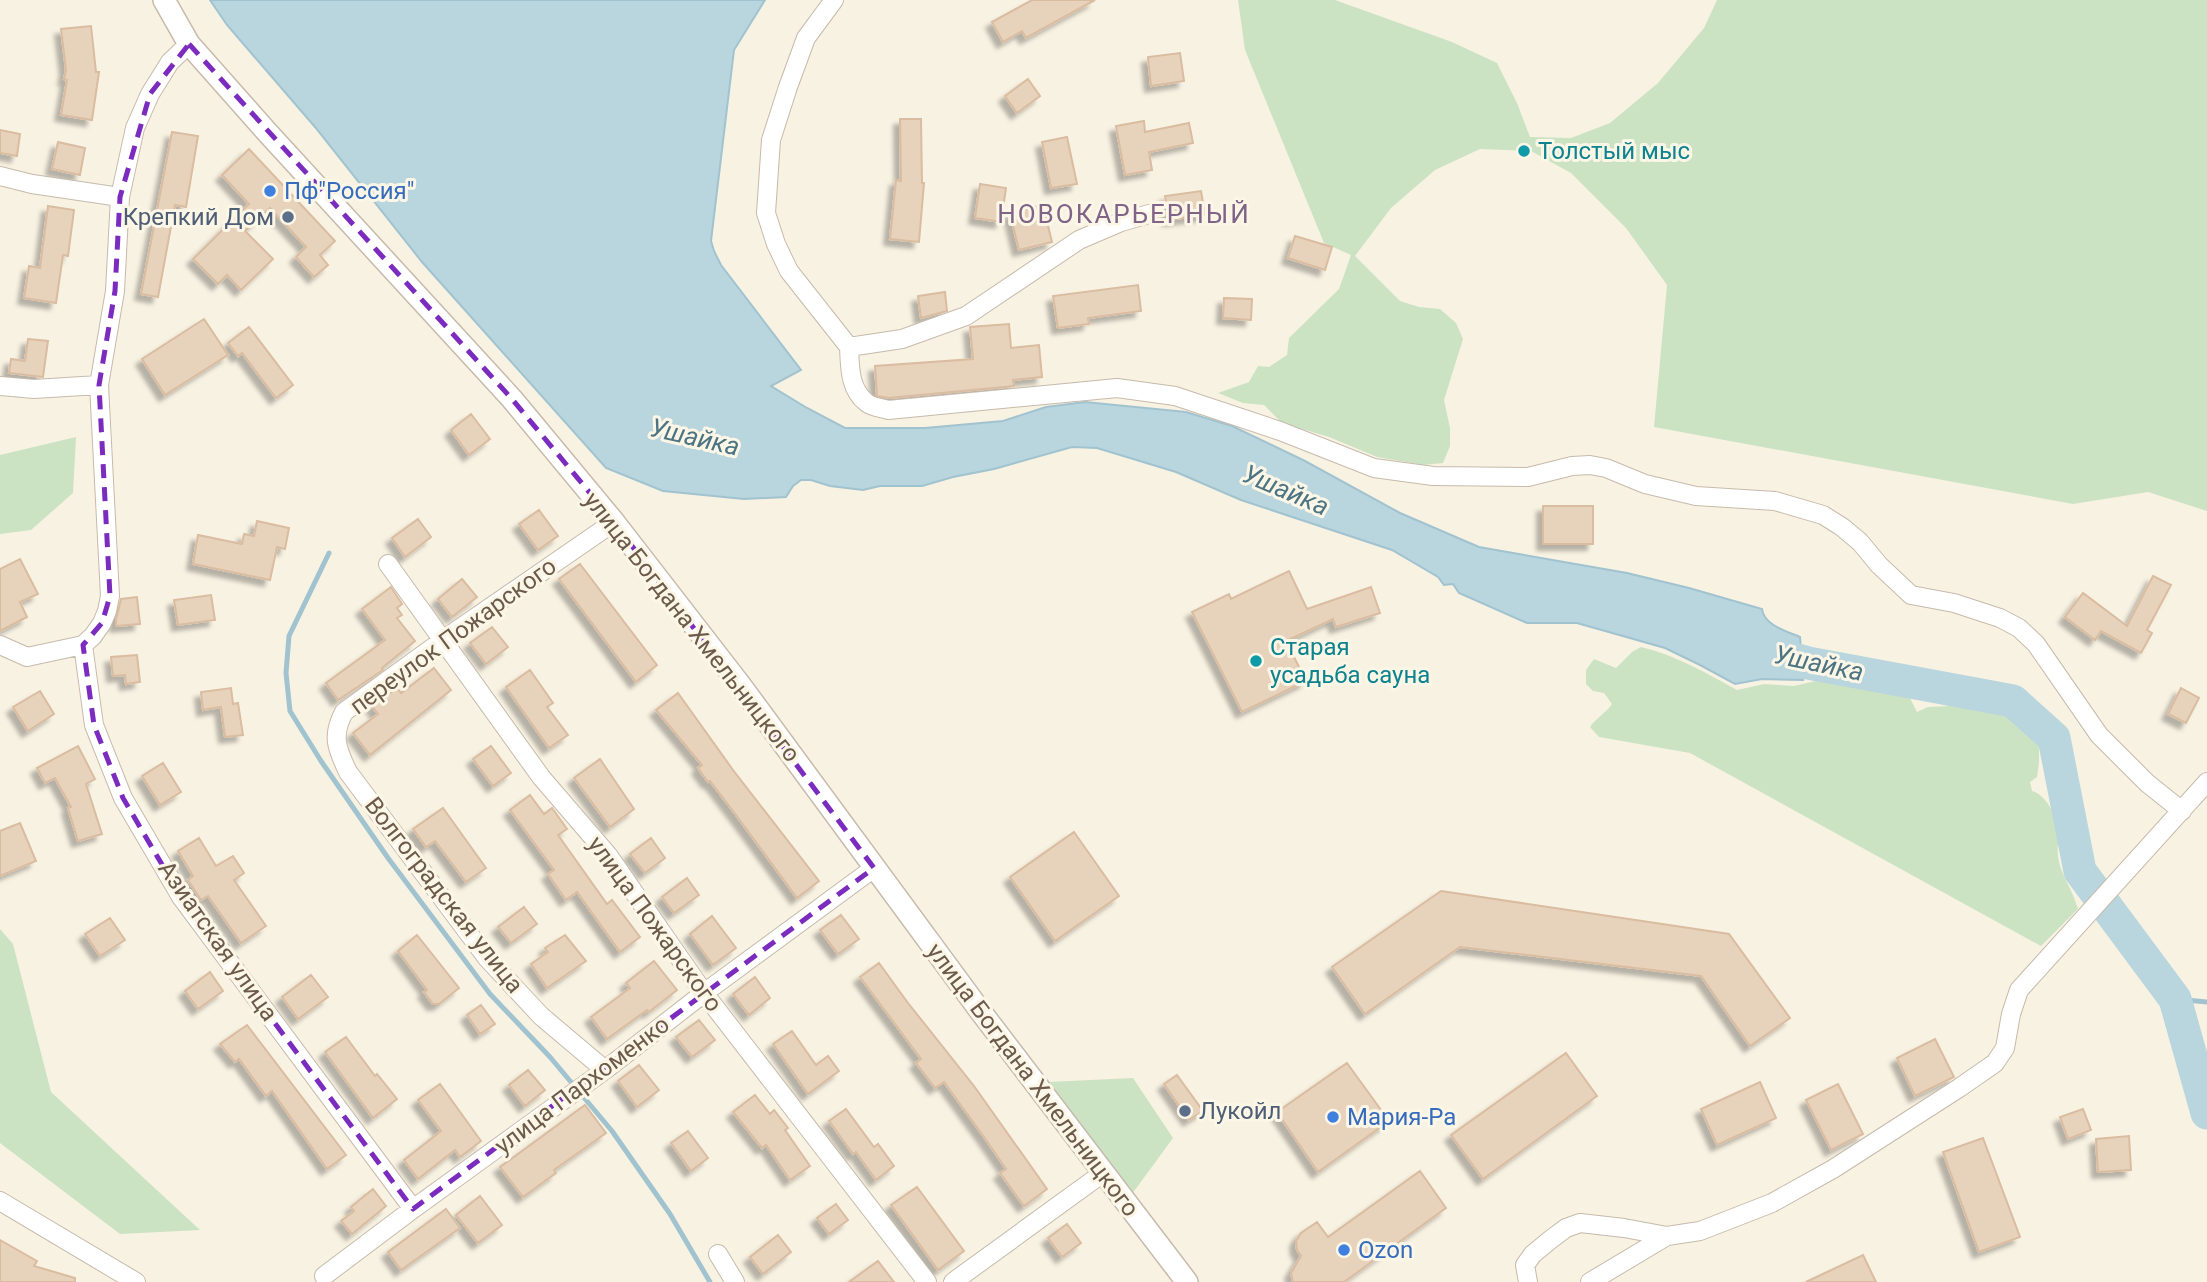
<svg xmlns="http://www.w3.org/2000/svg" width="2207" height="1282" viewBox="0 0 2207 1282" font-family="Roboto,sans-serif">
  <defs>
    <filter id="shadow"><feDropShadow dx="-6" dy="6" stdDeviation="2" flood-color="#0004"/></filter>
  </defs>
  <rect width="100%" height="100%" fill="#f8f2e2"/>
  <path fill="#cce3c3" d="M1238,0h97l117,42 45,21 20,40 13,34 41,1 39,-15 48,-40 46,-55 13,-28h490v511l-59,-19 -75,12 -419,-77 13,-142 -41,-57 -55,-55 -40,-22 -51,-2 -45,21 -44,38 -36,48 45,45 19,6 21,2 16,14 7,16 -19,61 6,28v18l-7,17 -20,2 -46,-8 -48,-20 -47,-14 -18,-18 -21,-2 -25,-10 31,-11 9,-16 11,1 18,-12 2,-17 50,-49 12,-34 -27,-12 -79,-193z
    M76,437l-3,56 -42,37 -31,4v-79z
    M1641,647c35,8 65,26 96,43l27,-6 30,2 39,-9 64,15 13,6 7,14 11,-5 22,-1 59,6 20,14 10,14v23l-2,14 -7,5 2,9c15,4 24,26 29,40 -11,34 8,47 17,78l-37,37 -351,-193 -91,-16 -9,-10c6,-9 16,-14 22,-23l-8,-11 -11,-2 -7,-7v-14l8,-11 22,9 16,-16z
    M0,929l13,15 38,148 149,138 -80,4 -120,-91z
    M1133,1078l40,60 -41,56 -84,-112z"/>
  <path fill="#b9d5de" stroke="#a1c3cf" stroke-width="2" d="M210,0h555l-31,50 -23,191 3,10 7,14 80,105 -30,16 36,22 38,20h80l78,-7 43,-14 39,-5 101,10 46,14 73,35 95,52 79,34 148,26 62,15 73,21c2,16 24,22 38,28l3,43 -41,-1 -27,5 -35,-19 -35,-17 -88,-25h-50l-68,-30 -6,-9 -9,1 -6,-8 -46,-27 -151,-50 -65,-28 -79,-24 -25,-1 -78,22 -41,8 -31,9h-42l-17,4 -33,-4 -19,-6h-10l-8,6 -7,11 -42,2 -81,-8 -57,-23 -184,-206 -107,-135 -88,-102z"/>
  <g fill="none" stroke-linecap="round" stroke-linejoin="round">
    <path stroke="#a1c3cf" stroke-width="5" d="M329,553l-40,83 -3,37 4,38 31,50 67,97 102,136 60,63 62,74 58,83 40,68
      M2175,999l32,3"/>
    <path stroke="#b9d5de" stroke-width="33" d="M1758,649l50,14 205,38 41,37 26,133 95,128 32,114"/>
  </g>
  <path fill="#e7d2bb" stroke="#dabca0" stroke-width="2" filter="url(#shadow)" d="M1032,0h63l-69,38 -4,-7 -19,11 -11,-20z
    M91,26l5,46h3l-7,48 -31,-5 6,-35 -3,-1 2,-9 -5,-41z
    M1180,53l4,28 -33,5 -3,-29z
    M1028,79l12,17 -23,17 -12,-17z
    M900,119h21l1,64h2l-5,59 -29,-3 6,-59 5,1z
    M1144,121l1,11 44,-9 4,20 -44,9 3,18 -27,5 -9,-49z
    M0,130l20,4 -3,22 -17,-3z
    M172,132l26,4 -12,71 -11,-2 -17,92 -17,-3z
    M1067,137l10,47 -26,4 -9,-46z
    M58,142l27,6 -5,27 -28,-6z
    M249,149l86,92 -15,14 8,10 -14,12 -18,-20 10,-10 -36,-39 -25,23 28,28 -32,31 -14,-15 -9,9 -25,-25 56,-55 -27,-29z
    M980,184l26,4 -5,34 -26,-4z
    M1201,191l4,24 -36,5 -4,-24z
    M1043,205l9,37 -33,8 -9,-37z
    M48,206l26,4 -6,46 -5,-1 -7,48 -32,-5 5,-32 11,2z
    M1295,236l37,11 -7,23 -37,-12z
    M1138,285l3,26 -53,7 1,6 -31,4 -5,-32z
    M945,292l2,19 -26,7 -3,-22z
    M1224,298l28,1 -1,21 -28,-2z
    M204,319l24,36 -63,40 -23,-36z
    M1009,324l2,24 28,-3 3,32 -29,3 1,6 -125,12 -12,-2 -2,-30 98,-7 -3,-32z
    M249,327l44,58 -17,13 -34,-45 -4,3 -10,-13z
    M28,339l20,2 -5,36 -34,-4 2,-14 14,2z
    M471,414l19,25 -21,16 -18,-25z
    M1543,506h50v38h-50z
    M539,510l19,26 -20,14 -19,-26z
    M418,519l13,18 -26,20 -13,-19z
    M257,521l32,7 -4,21 -8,-2 -7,33 -77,-16 5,-29 44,9 2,-10 10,2z
    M20,559l18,35 -18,8 7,15 -27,14v-62z
    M580,564l77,101 -21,17 -77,-103z
    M1289,571l18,38 64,-22 9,26 -44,14 -3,-8 -47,22 20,40 -64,31 -50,-100 37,-18 2,5z
    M2153,576l18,9 -24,45 5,3 -11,20 -40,-22 -6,9 -30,-23 18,-24 44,33z
    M462,579l15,18 -25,20 -14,-18z
    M391,587l11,17 -5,4 5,7 -5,3 18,23 -33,27 1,2 -45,30 -12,-17 59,-43 -23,-31z
    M211,595l4,25 -37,5 -4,-25z
    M137,597l3,27 -24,2v-6l5,-21z
    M492,627l16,20 -22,17 -16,-21z
    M137,655l3,27 -14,2 -1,-9 -12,1 -2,-19z
    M434,668l17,22 -81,65 -17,-22 25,-19 -6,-8 25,-18 4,5z
    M530,670l23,33 -6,4 21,28 -19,13 -43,-61z
    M231,688l2,16 5,-1 5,32 -18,2 -4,-30 -18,3 -2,-18z
    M2181,688l18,10 -13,25 -18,-9z
    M40,691l14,23 -26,17 -15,-24z
    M678,693l55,77 86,111 -22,17 -61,-83 -26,-34 -2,1 -10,-14 4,-3 -46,-55z
    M78,746l17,33 -9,5 16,50 -24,7 -10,-33 3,-1 -16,-29 -10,5 -8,-15z
    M491,746l20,27 -18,13 -20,-27z
    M600,759l34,50 -24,18 -36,-49z
    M163,763l18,29 -21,13 -18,-29z
    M530,795l14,19 8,-6 15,21 -9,6 49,69 5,-4 28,37 -20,15 -43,-60 -11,8 -18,-26 6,-4 -44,-60z
    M443,808l43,60 -20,14 -31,-41 -9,6 -13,-18z
    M20,823l16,38 -36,15v-45z
    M1074,832l45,64 -64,45 -45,-64z
    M199,838l17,28 17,-10 11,17 -10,7 32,46 -25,17 -33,-47 -7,4 -13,-20 5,-4 -15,-25z
    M651,838l14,20 -20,15 -15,-19z
    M687,878l12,17 -25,18 -12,-16z
    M1441,891l288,43 61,84 -40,28 -49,-70 -241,-29 -95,67 -33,-47z
    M524,907l13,17 -26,19 -13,-16z
    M841,915l18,24 -21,15 -18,-24z
    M712,916l24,32 -23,17 -23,-31z
    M110,918l15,22 -25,16 -15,-22z
    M417,935l42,53 -20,16h-6l-9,-12 3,-2 -29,-39z
    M565,935l21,26 -39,27 -16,-24 17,-12 -3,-4z
    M654,961l23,29 -28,22 -2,-2 -40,29 -16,-22 39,-29 -4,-5z
    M879,963l29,40 66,83 73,103 -23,17 -24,-33 6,-4 -22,-32 -40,-55 -9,6 -19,-25 5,-4 -61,-82z
    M210,972l13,19 -25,18 -13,-18z
    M311,975l17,22 -30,22 -16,-22z
    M755,977l15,21 -21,17 -16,-21z
    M481,1005l14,19 -15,10 -13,-19z
    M699,1020l16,20 -23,17 -16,-20z
    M247,1025l99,130 -19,14 -55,-78 -6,5 -27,-37 -4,3 -15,-18z
    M792,1031l24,34 12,-9 11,15 -31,23 -35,-50z
    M346,1037l29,39 2,-2 20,25 -24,19 -48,-66z
    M1935,1039l19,38 -39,19 -18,-38z
    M1566,1053l31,43 -114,83 -32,-44z
    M1347,1063l42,58 -71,51 -41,-60z
    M639,1065l20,25 -22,17 -19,-26z
    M528,1070l17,20 -20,16 -16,-21z
    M1177,1075l26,36 -14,9 -25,-36z
    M1760,1082l16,36 -59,27 -16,-36z
    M440,1084l41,57 -21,16 -5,-7 -37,29 -14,-19 37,-29 -23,-31z
    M1838,1084l25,50 -32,16 -25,-50z
    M755,1095l15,19 4,-4 14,18 -3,2 25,36 -20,14 -24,-35 -4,3 -29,-36z
    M585,1105l21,28 -52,37 2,3 -33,24 -23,-30z
    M846,1109l28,38 4,-3 16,22 -18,14 -20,-28 -3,2 -24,-33z
    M2083,1109l8,21 -23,9 -8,-22z
    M688,1131l20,27 -17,13 -20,-28z
    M2129,1136l2,34 -33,2 -2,-33z
    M1983,1138l37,99 -41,15 -36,-100z
    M1420,1171l26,37 -102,74h-51l-2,-9 10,-17 -4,-6 -1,-9 5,-8 16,-11 11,15z
    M917,1187l47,64 -26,19 -47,-65z
    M373,1189l13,17 -34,28 -11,-13 13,-10 -3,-4z
    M480,1196l22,29 -24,18 -22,-28z
    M836,1204l12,16 -19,14 -12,-16z
    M446,1209l14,19 -59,42 -13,-18z
    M1067,1224l14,19 -19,14 -14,-19z
    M778,1235l13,17 -28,22 -13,-17z
    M0,1240l37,21 -3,5 41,12v4h-75z
    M1863,1255l13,27h-70z
    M878,1261l16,21h-45z"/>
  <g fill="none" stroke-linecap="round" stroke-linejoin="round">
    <g stroke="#c7baab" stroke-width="20">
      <path id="minor" d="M834,0l-28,38 -18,49 -17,53 -5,73 10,31 13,27 60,76 53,-8 64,-23 113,-76 42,-18 28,-8
        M0,176l32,8 88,13
        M849,347c1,20 0,42 18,56 5,4 15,5 21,7l229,-22 58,8 105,35 94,37 59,8 95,1 44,-11 18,-1 16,3 39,16 51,12 79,5 48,14 19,12 18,15 19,23 32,30 43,8 46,15 19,10 17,16 63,91 48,48 35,28
        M0,386l34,3 65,-4
        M388,564l153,213 67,78 96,138 223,289
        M0,645l27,12 56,-12 10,-9 9,-13 5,-12 3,-15 -11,-211 16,-94 5,-94 15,-69 15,-34 20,-32 19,-18
        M83,645l11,80 29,73 58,99 232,312
        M605,1070l-64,-54 -54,-58 -139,-186c-11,-23 -17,-36 -4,-60l99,-72 171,-118
        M0,1201l136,81
        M718,1254l17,28
        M324,1276l89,-67 192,-139 99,-77 170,-125
        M953,1282l150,-109
        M1528,1282l-3,-17 8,-11 17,-14 16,-12 14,-5 44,5 43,8 33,-5 72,-28 61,-34 126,-81 36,-25 10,-15 6,-34 8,-24 188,-208
        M1590,1282l77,-46"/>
    </g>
    <g stroke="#c7baab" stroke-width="24">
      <path id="tertiary" d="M164,0l25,44 77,87 246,268 102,123 127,164 240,326 206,270"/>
    </g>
    <use href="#minor" stroke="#fff" stroke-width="18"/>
    <use href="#tertiary" stroke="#fff" stroke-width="21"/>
  </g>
  <path fill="none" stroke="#7b2cbf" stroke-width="5" stroke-dasharray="14 9" stroke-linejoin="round" d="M189,44l323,355 102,123 260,346 -461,341 -232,-312 -58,-99 -29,-73 -11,-80 19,-22 8,-27 -11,-211 16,-94 5,-94 30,-103z"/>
  <g fill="#0f9aa8" stroke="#fcf6e7" stroke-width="2.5">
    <circle cx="1524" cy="151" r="7"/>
    <circle cx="1256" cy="661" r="7"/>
  </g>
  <g fill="#3f7fe0" stroke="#fcf6e7" stroke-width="2.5">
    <circle cx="270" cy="191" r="7"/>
    <circle cx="1333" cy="1117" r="7"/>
    <circle cx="1344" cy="1250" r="7"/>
  </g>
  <g fill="#5c6f8a" stroke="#fcf6e7" stroke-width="2.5">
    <circle cx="288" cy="217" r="7"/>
    <circle cx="1185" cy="1111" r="7"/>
  </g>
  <g text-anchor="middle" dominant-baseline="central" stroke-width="6" stroke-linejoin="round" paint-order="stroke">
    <g font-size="24" fill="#0d838f" stroke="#fcf6e7" text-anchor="start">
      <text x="1538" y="151">Толстый мыс</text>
      <text x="1270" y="647">Старая<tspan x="1270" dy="28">усадьба сауна</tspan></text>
    </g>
    <g font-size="24" fill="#366cbe" stroke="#fcf6e7" text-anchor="start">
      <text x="284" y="191">Пф"Россия"</text>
      <text x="1347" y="1117">Мария-Ра</text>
      <text x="1358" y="1250">Ozon</text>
    </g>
    <g font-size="24" fill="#4e5e75" stroke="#fcf6e7" text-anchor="end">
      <text x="274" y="217">Крепкий Дом</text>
      <text x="1199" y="1111" text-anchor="start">Лукойл</text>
    </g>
    <g font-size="24" fill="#6c5b4c" stroke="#fcf6e7">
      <text transform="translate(692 627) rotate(52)">улица Богдана Хмельницкого</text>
      <text transform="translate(453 636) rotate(-36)">переулок Пожарского</text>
      <text transform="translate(444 895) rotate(52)">Волгоградская улица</text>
      <text transform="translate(655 924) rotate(54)">улица Пожарского</text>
      <text transform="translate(218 941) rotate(55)">Азиатская улица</text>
      <text transform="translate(1033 1080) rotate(53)">улица Богдана Хмельницкого</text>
      <text transform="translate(582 1085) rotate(-37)">улица Пархоменко</text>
    </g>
    <g font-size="26" letter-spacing="2" fill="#806488" stroke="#fcf6e7">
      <text x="1124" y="214">НОВОКАРЬЕРНЫЙ</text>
    </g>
    <g font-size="26" font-style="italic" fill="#4c7482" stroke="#fcf6e7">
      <text transform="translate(695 437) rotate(13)">Ушайка</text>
      <text transform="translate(1286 490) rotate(23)">Ушайка</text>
      <text transform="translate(1819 663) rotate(12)">Ушайка</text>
    </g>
  </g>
</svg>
